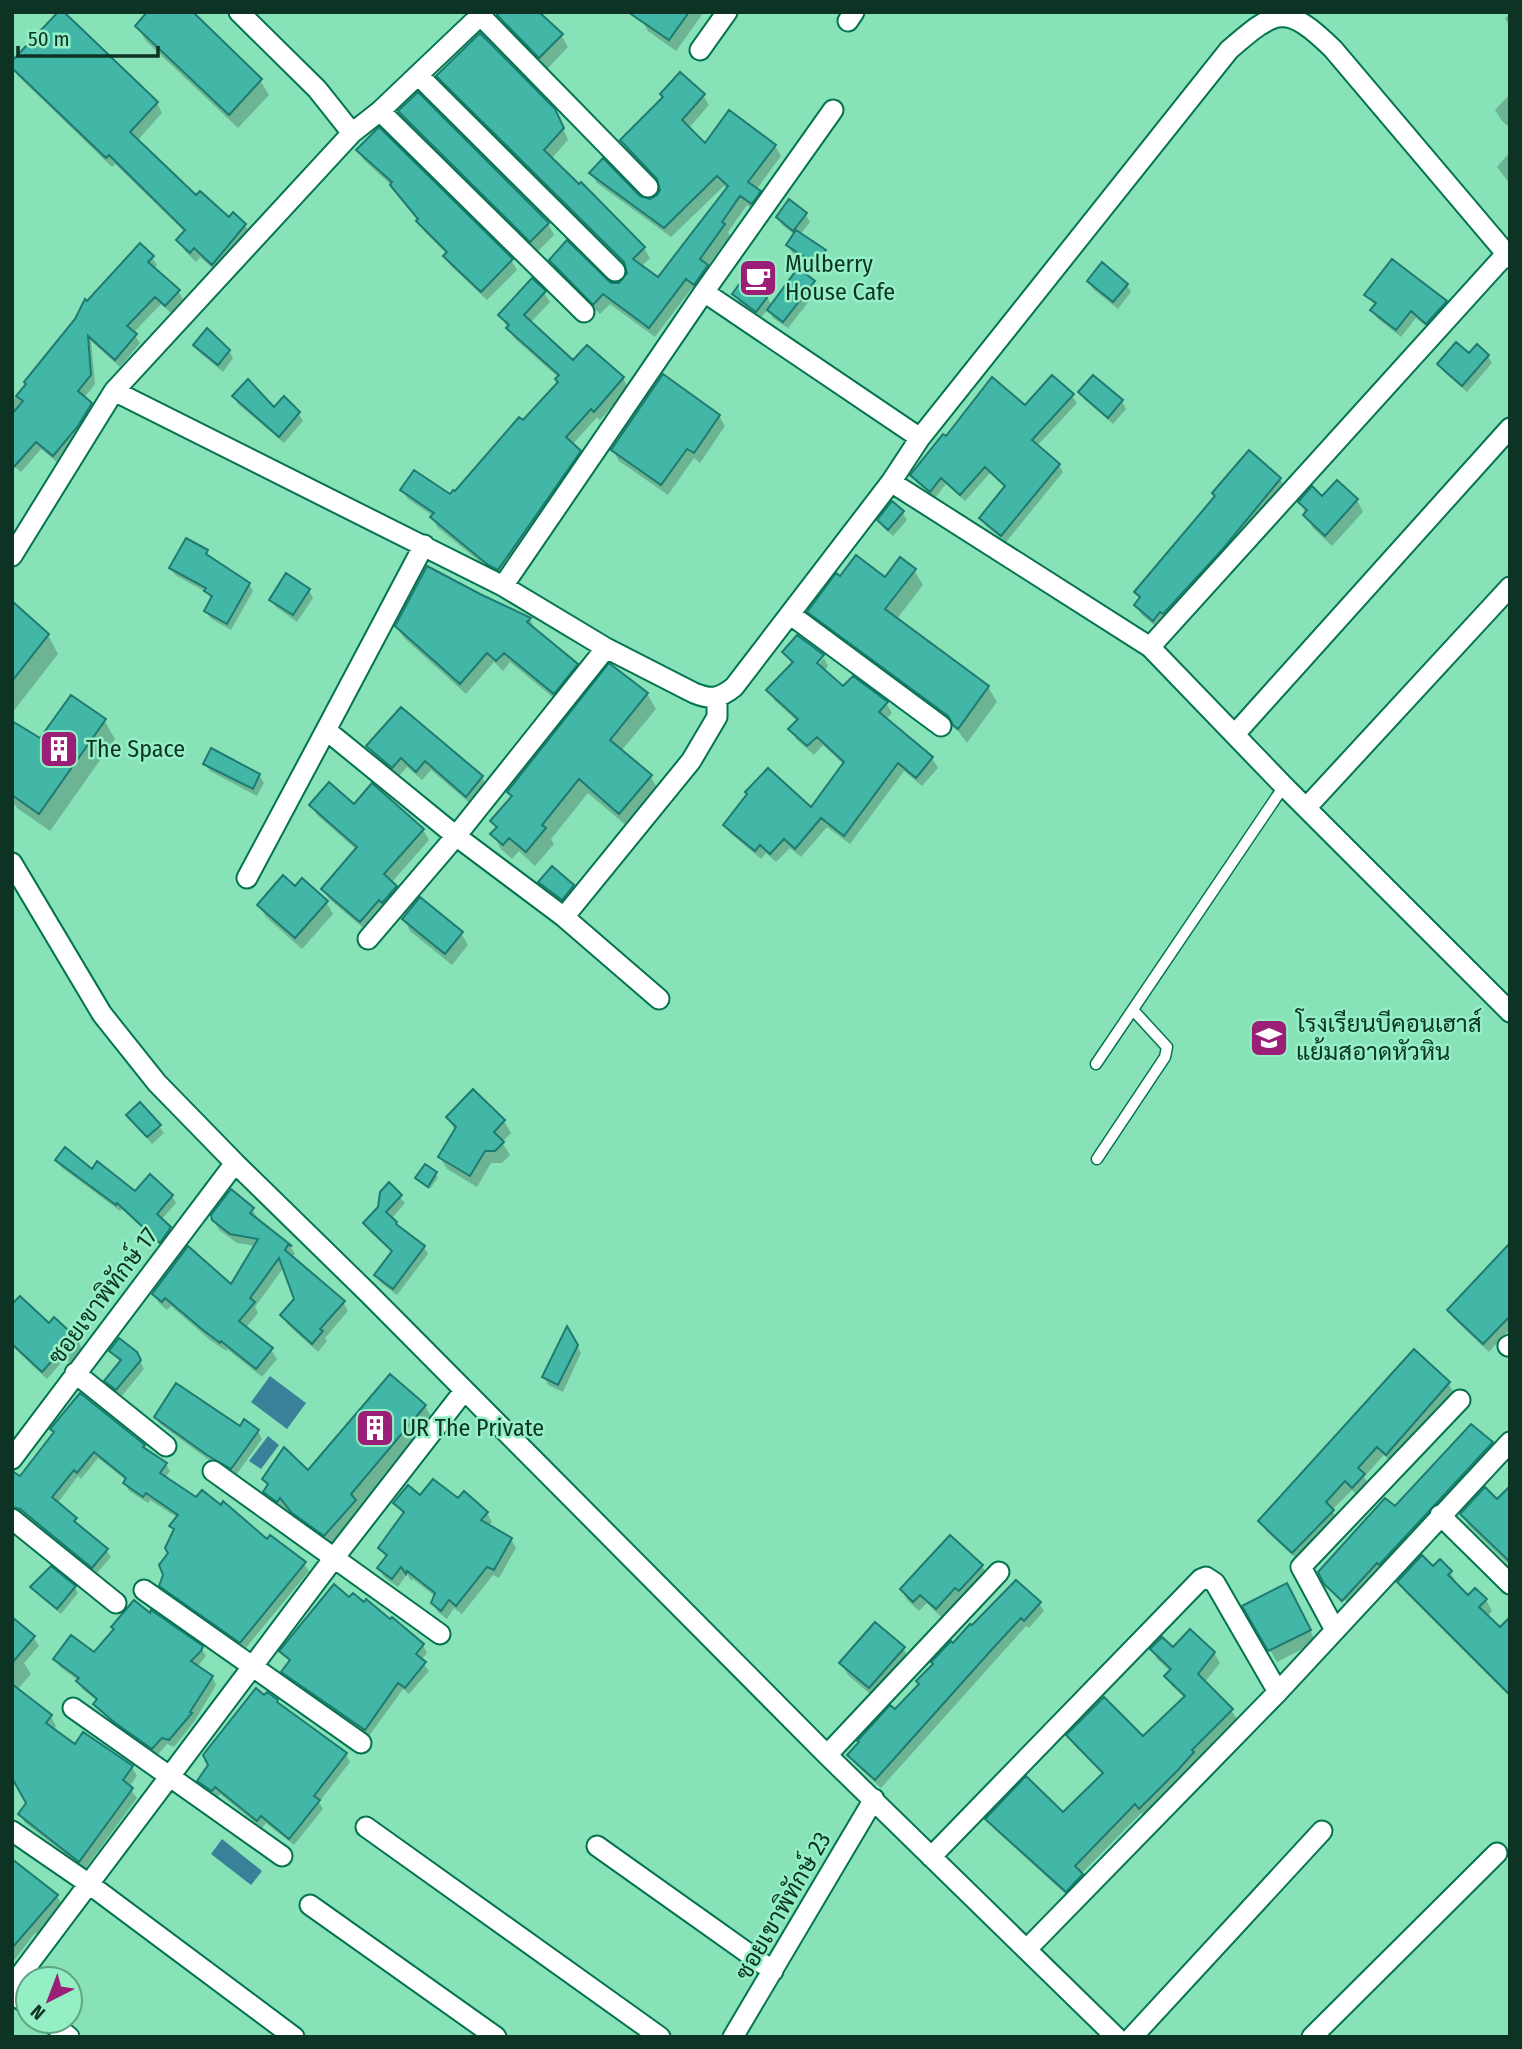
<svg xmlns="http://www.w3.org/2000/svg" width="1522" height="2049" viewBox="0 0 1522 2049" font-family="'Fira Sans Condensed',Sarabun,sans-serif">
  <rect width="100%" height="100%" fill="#87e2b8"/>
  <path fill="#388199" d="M270,1376l36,27 -19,26 -36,-27z
    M268,1436l11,9 -18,24 -12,-8z
    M222,1839l40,32 -11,14 -40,-31z"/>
  <path fill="#0003" d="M62,12l95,91 5,10 -25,28 59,57 33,21 16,6 6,9 -33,39 -18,-16 -4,5 -12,-12 -6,-10 7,-8 -70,-68 -3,3 -95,-92 -5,-8z
    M637,12h67l-28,39 -28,-20z
    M1510,13v14l-5,-9z
    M499,15l62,20 7,12 -21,22 -41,-42z
    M137,26l123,54 9,15 -31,33 -92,-87z
    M438,76l122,46 8,18 -17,19 93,89 6,10 -9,9 17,13 70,-91 -4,-3 -53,51 -74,-54 -6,-10 48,25 12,3 7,-4 4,-7 -2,-5 -32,-34 -6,-10 81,-46 6,10 -21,24 17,16 70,1 6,10 -25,34 9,13 -7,10 -11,-8 -19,27 2,4 -23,31 6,9 -13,18 -8,-6 -37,49 -45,-33 -10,10 -43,-43 -6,-11 60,24h9l9,-10 -2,-6 -183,-182z
    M1510,94v34l-8,-7 -7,-11z
    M400,111l148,113 6,11 -17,17 -131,-129z
    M358,151l153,109 6,10 -30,30 -36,-34 -6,-10 2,-2 -23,-23 -5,-10 -27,-35 -28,-26z
    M1510,152v32l-13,-17z
    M790,202l16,13 4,7 -10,13 25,16 4,8 -8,13 -29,-19 -4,-8 7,-10 -13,-10 -4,-8z
    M152,257l5,8 -4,4 25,22 5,8 -12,14 -10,-9 -28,29 7,10 -20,24 -29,-26 4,43 -11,14 12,14 -38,51 -17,-14 -20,23 -9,-8v-62l76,-98z
    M1089,281l38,4 4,7 -13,17 -25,-20z
    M813,282l5,8 -30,38 -15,-10 -5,-9 -7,9 -22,-16 -4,-8 32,3 5,9z
    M544,293l6,9 -20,21 43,39 50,16 5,10 -28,32 -3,-3 -25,28 13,16 -81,117 -9,-4 -58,-47 -4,-11 -25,-17 -6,-9 48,6 5,-2 104,-112v-4l-45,-40 -14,-23z
    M1366,295l79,8 5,7 -19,20 -15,-12 -15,19 -24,-19 -4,-8 3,-4z
    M195,345l34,6 4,7 -10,14 -24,-20z
    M1488,356l4,7 -25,29 -23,-20 -5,-8z
    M1081,393l41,8 4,8 -13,15 -28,-24z
    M1072,396l5,7 -40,43 22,19 4,7 -57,70 -20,-16 -4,-8 24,-30 -16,-15 -25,28 -19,-17 -11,14 -18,-15 -5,-8 35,-36 78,-32z
    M234,397l40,13 24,3 5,8 -19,22 -46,-39z
    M719,416l6,10 -25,37 -6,-5 -26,37 -49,-34 -6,-11z
    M1280,479l6,10 -126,141 -18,-15 -6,-10 4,-6 -3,-7z
    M1322,498l35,2 6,12 -31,34 -20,-19 -12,-25z
    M903,513l4,7 -14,16 -9,-8 -5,-8z
    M206,551l4,7 39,26 4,7 -22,39 -21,-12 -4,-7 6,-11 -6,-8 -31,-17 -4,-7z
    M914,570l9,15 -27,35 92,67 9,15 -30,41 -9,-12 -140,-104 -9,-15 76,-33z
    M309,590l4,8 -16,24 -21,-15 -5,-7z
    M479,596l51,23 5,11 42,35 6,10 -23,28 -50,-41 -7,9 -9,-9 -28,32 -63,-57 -6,-11z
    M12,607l36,28 10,19 -46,59z
    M784,652l39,4 -3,1 -7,14 11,-13 4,8 -4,5 19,18 43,14 6,10 -7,7 47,38 6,10 -16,18 -18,-15 -54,73 -23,-17 -26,30 -11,-9 -14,14 -10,-9 -5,6 -30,-25 -6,-9 86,-16 33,-44 -21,-20 -9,10 -18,-16 -5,-10 6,-8 -23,-21 -5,-10 23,-26z
    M647,694l9,15 -35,42 29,25 9,15 -31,36 -40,-34 -37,46 3,5 -19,22 -16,-15 -7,8 -11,-10 -8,-15 4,-5 -5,-8 20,-23 -3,-6z
    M401,709l81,68 5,10 -15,18 -41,-35 -9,10 -15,-13 -9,10 -24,-21 -5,-10z
    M104,720l11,19 -65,92 -33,-23 -5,-8v-77l29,18z
    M205,764l54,11 5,8 -7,13 -47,-25z
    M311,805l43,1 69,24 6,10 -38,43 11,14 -35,34 -38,-32 -6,-10 34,-39 -40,-35z
    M540,882l33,5 4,7 -10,13 -23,-17z
    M296,888l30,14 7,12 -31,35 -36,-32 -7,-12z
    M404,919l57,14 7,12 -16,20 -42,-34z
    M128,1115l31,11 5,7 -12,11z
    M448,1118l56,3 7,12 -9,9 8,13 -8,8h-11l-14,24 -30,-18 -7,-12 15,-27z
    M57,1160l35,11 43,22 37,3 4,7 -15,17 13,16 -10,12 -42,-39 -2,2 -59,-44z
    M425,1166l13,11 -8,12 -13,-11z
    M389,1185l16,18 -14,16 7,8 26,20 4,7 -31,41 -17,-13 -3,-7 16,-22 -24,-22 -4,-7 15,-16z
    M252,1209l6,10 -2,1 35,27 4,7 -4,3 52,45 5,9 -23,27 2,3 -9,11 -31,-28 -5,-9 14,-16 -12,-32 -29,40 3,6 -13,16 26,21 6,9 -15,18 -35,-28 -1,2 -16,-11 -39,-34 -4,4 -8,-7 -5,-9 77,-7 25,-41 -19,-3 -18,-13 -6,-10z
    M1510,1246v83l-21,23 -35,-33 -5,-8z
    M12,1307l66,35 5,8 -13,13 -5,-5 -18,21 -35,-33z
    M568,1329l13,24 -18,39 -15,-7 -4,-8z
    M111,1351l25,2 8,16 -23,28 -10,-8 -5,-8 15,-18z
    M1448,1383l6,10 -62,70 -8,-8 -20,22 5,8 -11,11 -6,-6 -20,20 6,11 -39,40 -33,-30 -6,-10z
    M425,1406l10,17 -100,129 -31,-22 -14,-16 -3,4 -12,-9 -10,-17 3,-5 -4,-8 44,-6z
    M156,1417l102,14 4,8 -26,36 -23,-12 -53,-39z
    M1471,1426l21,17 7,12 -149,156 -19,-18 17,15 2,-3 -25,-22z
    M52,1429l92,17 3,5 19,13 4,7 -5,7 139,86 5,7 -64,78 -79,-56 -5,-7 14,-55 -3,-5 6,-8 -28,-18 -2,3 -19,-12 -4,-8 2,-2 -29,-23 -17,21 -3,-3 -21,28 49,46 5,7 -15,17 -71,-58 -13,-3v-30l8,-5 35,-44z
    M1510,1496v70l-41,-40 -7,-12z
    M420,1498l38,3 29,12 5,9 -4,4 23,13 5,9 -17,30 -6,-3 -31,39 -8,-6 -7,11 -9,-7 -5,-9 3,-6 -23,-18 -2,2 -4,-7 -9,13 -14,-10 -5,-9 7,-10 -6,-10 24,-33 -9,-12z
    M950,1537l32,29 6,10 -23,24 -3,-3 -20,21 -15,-15 -8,8 -12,-11 -5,-10z
    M51,1569l24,19 3,5 -17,21 -25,-21 -3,-5z
    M1433,1569l17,3 7,11 -2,2 13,12 18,3 6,11 -5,6 13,12 10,-4v72l-104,-104 -7,-11z
    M1293,1597l23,45 -39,20 -32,-55z
    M349,1599l74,46 4,8 -6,7 8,11 -20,23 -6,-5 -34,47 -81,-56 -5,-8 8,-10 -10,-11z
    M1039,1603l5,8 -15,17 -3,-2 -145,162 -26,-24 -5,-8 45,-44 58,-67z
    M150,1616l51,32 5,8 -9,11 15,10 4,8 -22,37 -20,25 -7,-3 -10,12 -36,-26 -21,-19 -5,-7 3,-3 -16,-12 -3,-8 -19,-14 -5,-8 39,-4z
    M12,1619l21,18 6,9 -15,17 7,11 -14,16 34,27 5,9 -3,4 22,16 57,21 5,9 -8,11 8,11 -52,71 -60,-46 -5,-9 8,-11 -12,-22 -4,5z
    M1190,1631l24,22 6,10 -16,20 27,27 6,9 -92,98 -4,-4 -60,61 6,10 -15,16 -79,-72 -5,-9 75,-4 41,-40 -30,-30 -6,-9 75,2 42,-40 -13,-12 -6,-10 5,-4 -14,-13 -5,-10 21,1z
    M903,1648l7,12 -34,39 -28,-24 -7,-12z
    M277,1701l4,7 65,46 4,8 -31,40 4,7 -29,36 -28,-22 -4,5 -42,-34 -3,4 -14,-10 -4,-7z
    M12,1861l45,35 5,9 -24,30 -3,-2 -23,30z"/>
  <path fill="#42b7a8" stroke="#1f7b70" stroke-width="2" d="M58,12h6l94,90 -28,30 66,63 4,-4 29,26 4,-5 13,12 -34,41 -18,-17 -4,5 -14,-13 9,-10 -76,-75 -3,3 -94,-90v-7z
    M147,12h46l69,67 -33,36 -94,-89z
    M500,12h39l24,22 -24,24 -42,-43z
    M628,12h61l-20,28z
    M480,33l75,76 9,19 -20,22 35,34 2,-2 64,65 -12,12 25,18 70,-91 -11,-10 -53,52 -75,-55 14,-15 37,38 10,3 7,-4 3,-5 -3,-11 -37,-39 43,-43 -3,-3 20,-22 25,22 -23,26 23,23 24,-33 47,35 -28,37 13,9 -9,13 -12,-8 -18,26 3,2 -25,35 8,6 -14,20 -8,-6 -37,49 -46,-34 -10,11 -44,-45 18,-20 44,43h8l8,-10 -3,-11 -188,-186z
    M418,92l131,131 -19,19 -132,-131z
    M379,127l134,132 -32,33 -38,-36 4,-4 -31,-31 2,-2 -28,-34 2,-3 -36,-32z
    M789,199l18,14 -14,18 -17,-14z
    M796,230l30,20 -10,15 -30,-20z
    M140,243l14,13 -6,6 32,28 -15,16 -10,-9 -28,29 10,8 -22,26 -27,-24 3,39 -13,16 14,12 -14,23 -25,30 -17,-14 -24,27v-55l11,-13 -7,-5 10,-12 -2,-2 51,-63 10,-20 2,2z
    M1392,259l55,42 -21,23 -15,-13 -15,19 -26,-20 6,-7 -12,-8z
    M1102,262l26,22 -15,18 -26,-21z
    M798,268l17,13 -32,41 -16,-12z
    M532,278l14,13 -22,24 49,45 14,-15 37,32 -30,35 -3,-3 -25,28 15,14 -83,119 -10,-5 -58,-48 4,-4 -34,-23 14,-20 36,24 3,-4 2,1 64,-74 4,3 35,-38 -3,-3 4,-4 -53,-47 3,-3 -11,-10z
    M744,278l24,18 -12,16 -24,-18z
    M207,328l23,22 -12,15 -25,-20z
    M1456,342l13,11 8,-9 12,11 -27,31 -25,-22z
    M663,374l57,41 -26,38 -7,-4 -26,36 -50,-35z
    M1052,375l22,19 -42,46 28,24 -59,72 -22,-18 26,-32 -20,-19 -25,28 -19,-17 -11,14 -20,-17 33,-41 3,2 46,-59 33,28z
    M1093,375l30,25 -15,18 -30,-26z
    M248,379l26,28 10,-11 16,16 -21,25 -47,-41z
    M1249,450l32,28 -59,72 -59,64 -3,-2 -7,9 -19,-16 6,-8 -6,-5 81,-96 -3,-3z
    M1337,480l21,19 -33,37 -22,-21 4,-5 -9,-8 14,-16 10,10z
    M892,501l12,10 -16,19 -11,-10z
    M186,538l22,12 -2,4 44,29 -23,41 -23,-13 8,-15 -8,-5 2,-3 -37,-20z
    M856,555l29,22 15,-20 16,12 -31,40 104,77 -31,43 -5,-4 -5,-9 -141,-104 29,-39 4,3z
    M427,566l53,28 51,24 -4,4 51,42 -24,30 -50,-41 -8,8 -9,-8 -27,31 -65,-58z
    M286,573l24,16 -17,26 -24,-15z
    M12,601l37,33 -37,47z
    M797,635l27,20 -7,8 26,23 10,-10 35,26 -9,10 54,45 -17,21 -18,-15 -54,73 -23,-18 -26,31 -11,-10 -14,15 -10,-9 -5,6 -32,-26 24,-31 -2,-2 23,-24 43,39 33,-45 -27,-25 -10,9 -19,-17 10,-10 -32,-29 27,-28 -11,-10z
    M609,663l39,30 -38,47 42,35 -33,39 -40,-35 -37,46 4,3 -20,24 -17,-14 -6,7 -13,-11 7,-7 -7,-6 22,-25 -5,-4z
    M71,695l35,24 -67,95 -27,-19v-74l28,17z
    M401,707l82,69 -17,21 -41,-36 -9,11 -15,-14 -9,10 -26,-22z
    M211,748l49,26 -7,15 -50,-25z
    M329,782l25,22 18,-21 52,46 -40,45 13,12 -15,17 -3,-3 -19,22 -39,-33 36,-42 -48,-42z
    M552,866l22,19 -12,15 -24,-18z
    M283,875l12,11 7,-8 26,23 -33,37 -38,-33z
    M420,897l43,35 -18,22 -43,-35z
    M473,1089l32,31 -11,12 10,10 -9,9h-10l-15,25 -32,-19 18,-30 -10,-10z
    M140,1102l21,23 -14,12 -21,-22z
    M65,1147l27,22 5,-8 38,30 15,-17 23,21 -16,19 14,13 -11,16 -43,-40 -1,2 -61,-45z
    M425,1164l12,8 -9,15 -13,-9z
    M389,1182l13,13 -16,17 11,10 -1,2 29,22 -32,43 -19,-14 18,-24 -29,-28 15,-16 2,-15z
    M231,1189l23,19 -4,5 42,33 -4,-1 -3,5 60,51 -25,28 3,2 -11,13 -32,-29 14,-16 -15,-41 -29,40 5,4 -16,19 34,27 -17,21 -35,-28 -1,2 -17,-13 -38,-32 -3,4 -10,-8 36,-48 43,38 27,-45 -28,-5 -18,-14 -1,-5z
    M1510,1243v73l-27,28 -36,-34z
    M20,1296l29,27 5,-6 26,24 -15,16 -5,-5 -18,20 -30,-28v-40z
    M567,1326l11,19 -20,40 -16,-8z
    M119,1338l18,14 4,8 -25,30 -12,-9 17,-21 -12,-9z
    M1414,1349l36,33 -64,73 -9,-8 -19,21 7,6 -13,14 -7,-7 -19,21 8,8 -42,43 -34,-32z
    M390,1374l36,31 -75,89 5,6 -32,36 -32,-23 -12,-15 -3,4 -14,-10 5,-8 -6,-5 22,-32 24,23z
    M176,1383l64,43 4,-7 15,11 -28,39 -24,-14 -53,-38z
    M80,1393l65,52 -2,2 24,16 -7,10 36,24 6,-7 19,15 2,-4 44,38 3,-4 36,27 -66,81 -81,-57 4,-11 -4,-10 9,-12 -3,-5 9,-19 -5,-3 9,-11 -32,-22 -3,4 -20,-14 3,-5 -32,-26 -17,21 -3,-3 -22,27 25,21 -3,3 34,28 -16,19 -72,-59 -8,-2v-36l8,5 34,-44 -4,-3z
    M1471,1424l22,18 -114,123 -2,-2 -35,38 -18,-17 -6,-12 67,-74 10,8z
    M433,1479l25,19 6,-7 24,21 -7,8 31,18 -18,32 -7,-3 -31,39 -7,-6 -8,11 -10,-8 4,-10 -28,-22 -1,3 -5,-7 -9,12 -15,-11 10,-13 -9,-7 26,-36 -11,-9 15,-18 12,10z
    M1510,1486v76l-50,-48 25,-27 12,12z
    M950,1535l33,30 -24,26 -4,-3 -19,21 -16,-14 -7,7 -13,-13z
    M1422,1555l11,11 7,-7 12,12 -4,4 20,20 7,-7 12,11 -8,8 21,20 10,-10v78l-113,-113z
    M51,1566l25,20 -19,23 -27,-22z
    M1016,1580l25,22 -17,19 -3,-3 -26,28 -120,134 -28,-25 12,-13 -2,-1 33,-36 5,4 24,-25 -3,-3 17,-17 -2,-2 20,-21 2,2 17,-19 2,1z
    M1287,1583l24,47 -43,21 -26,-45z
    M334,1584l15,13 4,-4 11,9 2,-3 24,20 2,-2 32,27 -8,10 10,8 -21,26 -7,-5 -33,47 -84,-58 9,-12 -11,-9z
    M134,1600l16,13 1,-3 52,36 -2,5 -10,10 22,15 -23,36 2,1 -23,27 -7,-2 -10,11 -38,-27 -21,-18 4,-5 -21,-18 3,-3 -26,-19 18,-24 23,17 20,-23 -3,-2z
    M12,1617l23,19 -23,27z
    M875,1622l30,25 -36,41 -30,-25z
    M1190,1629l25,23 -17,22 35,35 -41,41 2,2 -16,18 -39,39 -4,-5 -60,62 8,8 -17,18 -81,-73 41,-43 37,36 40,-39 -37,-38 38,-38 39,39 42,-40 -21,-20 7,-7 -21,-20 12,-12 11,10z
    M12,1684l40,31 -6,8 29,21 8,-12 50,34 -10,14 10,8 -54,74 -61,-48 8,-11 -14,-25z
    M256,1688l8,7 3,-3 11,8 -1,2 70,51 -33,43 6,4 -31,39 -28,-23 -4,5 -42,-34 -3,4 -15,-10 11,-16 -5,-10z
    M12,1859l46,36 -46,53z"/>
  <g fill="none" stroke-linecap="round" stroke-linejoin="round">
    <g stroke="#047450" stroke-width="13">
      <path id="lane" d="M1096,1064l188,-278
        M1097,1159l68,-102 2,-10 -34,-37"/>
    </g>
    <g stroke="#047450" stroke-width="23">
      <path id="street" d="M239,12l78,77 35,44
        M477,12l171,175
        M848,21l6,-9
        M700,50l27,-38
        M418,75l197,196
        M380,111l204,201
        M704,292l216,146
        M114,391l238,-258 28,-22 104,-99
        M891,482l259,165 134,139 226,226
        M424,545l-98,185 130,106 150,-188
        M12,556l102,-165 389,195 103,62 88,45c17,7 25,6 40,-6l157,-205 29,-44 309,-388c47,-41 57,-47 104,-1l177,209
        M503,586l201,-294 129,-182
        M791,615l150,111
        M1150,647l356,-393
        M1235,734l275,-306
        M1306,808l204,-221
        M12,863l90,151 55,69 78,80 133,130 459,462 289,282
        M247,878l79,-148
        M564,917l127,-156 26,-44v-19
        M368,939l88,-103 108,81 95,82
        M1508,1346l2,-1
        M75,1373l91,73
        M12,1459l223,-296
        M213,1471l227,163
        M1440,1515l70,69
        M12,1519l104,84
        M144,1590l217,153
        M1335,1630l-34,-63 159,-167
        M73,1708l209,148
        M827,1755l172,-183
        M366,1827l294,210
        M12,1831l77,53 205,153
        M597,1846l176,125
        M931,1857l270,-278 5,-2 9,6 63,109
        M310,1905l186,132
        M1027,1949l251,-257 232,-250
        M12,1986l322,-428 130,-167
        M12,1993l16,12
        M49,2021l20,16
        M733,2037l141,-238
        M1132,2037l190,-206
        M1312,2037l185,-184"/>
    </g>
    <use href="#lane" stroke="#fff" stroke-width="10"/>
    <use href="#street" stroke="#fff" stroke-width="19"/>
  </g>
  <defs>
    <g id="cafe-square" transform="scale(2.0125)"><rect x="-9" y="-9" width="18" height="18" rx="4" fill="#9b1f76" stroke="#95efc5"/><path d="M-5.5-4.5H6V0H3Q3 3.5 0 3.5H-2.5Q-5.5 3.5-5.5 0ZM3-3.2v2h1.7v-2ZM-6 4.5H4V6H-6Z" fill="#fff"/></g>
    <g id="building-square" transform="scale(2.0125)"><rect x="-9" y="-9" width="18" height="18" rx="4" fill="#9b1f76" stroke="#95efc5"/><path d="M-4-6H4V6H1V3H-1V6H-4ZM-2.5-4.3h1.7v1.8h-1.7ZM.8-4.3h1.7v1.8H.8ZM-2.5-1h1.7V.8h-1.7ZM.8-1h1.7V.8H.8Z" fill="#fff"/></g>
    <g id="school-square" transform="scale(2.0125)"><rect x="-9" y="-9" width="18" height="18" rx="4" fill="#9b1f76" stroke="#95efc5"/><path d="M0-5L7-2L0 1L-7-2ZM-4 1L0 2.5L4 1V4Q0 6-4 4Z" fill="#fff"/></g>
  </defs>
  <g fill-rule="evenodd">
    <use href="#cafe-square" x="758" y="278"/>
    <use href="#building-square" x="59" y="749"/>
    <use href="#school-square" x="1269" y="1038"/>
    <use href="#building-square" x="375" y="1428"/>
  </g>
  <g text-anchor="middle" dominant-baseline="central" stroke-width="5" stroke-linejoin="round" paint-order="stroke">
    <g font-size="24" fill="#0c3324" stroke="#95efc5" text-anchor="start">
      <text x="785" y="264">Mulberry<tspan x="785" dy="28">House Cafe</tspan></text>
      <text x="86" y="749">The Space</text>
      <text x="1296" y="1024">โรงเรียนบีคอนเฮาส์<tspan x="1296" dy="28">แย้มสอาดหัวหิน</tspan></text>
      <text x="402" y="1428">UR The Private</text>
    </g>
    <g font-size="24" fill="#0c3324" stroke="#95efc5">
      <text transform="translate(103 1296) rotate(-53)">ซอยเขาพิทักษ์ 17</text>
      <text transform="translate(783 1906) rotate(-60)">ซอยเขาพิทักษ์ 23</text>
    </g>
  </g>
  <rect width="1522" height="2049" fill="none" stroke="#0c3324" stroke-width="28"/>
  <g transform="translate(49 2000) rotate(222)"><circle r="33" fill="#95efc5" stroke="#5ea485" stroke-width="2"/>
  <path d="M0-5L12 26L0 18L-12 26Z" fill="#9b1f76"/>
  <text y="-10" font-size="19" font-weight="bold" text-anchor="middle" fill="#0c3324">N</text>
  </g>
  <path d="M18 46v10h140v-10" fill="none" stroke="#0c3324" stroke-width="3.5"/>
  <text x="28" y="46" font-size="21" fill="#0c3324" stroke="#95efc5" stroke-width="5" paint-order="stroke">50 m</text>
</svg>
